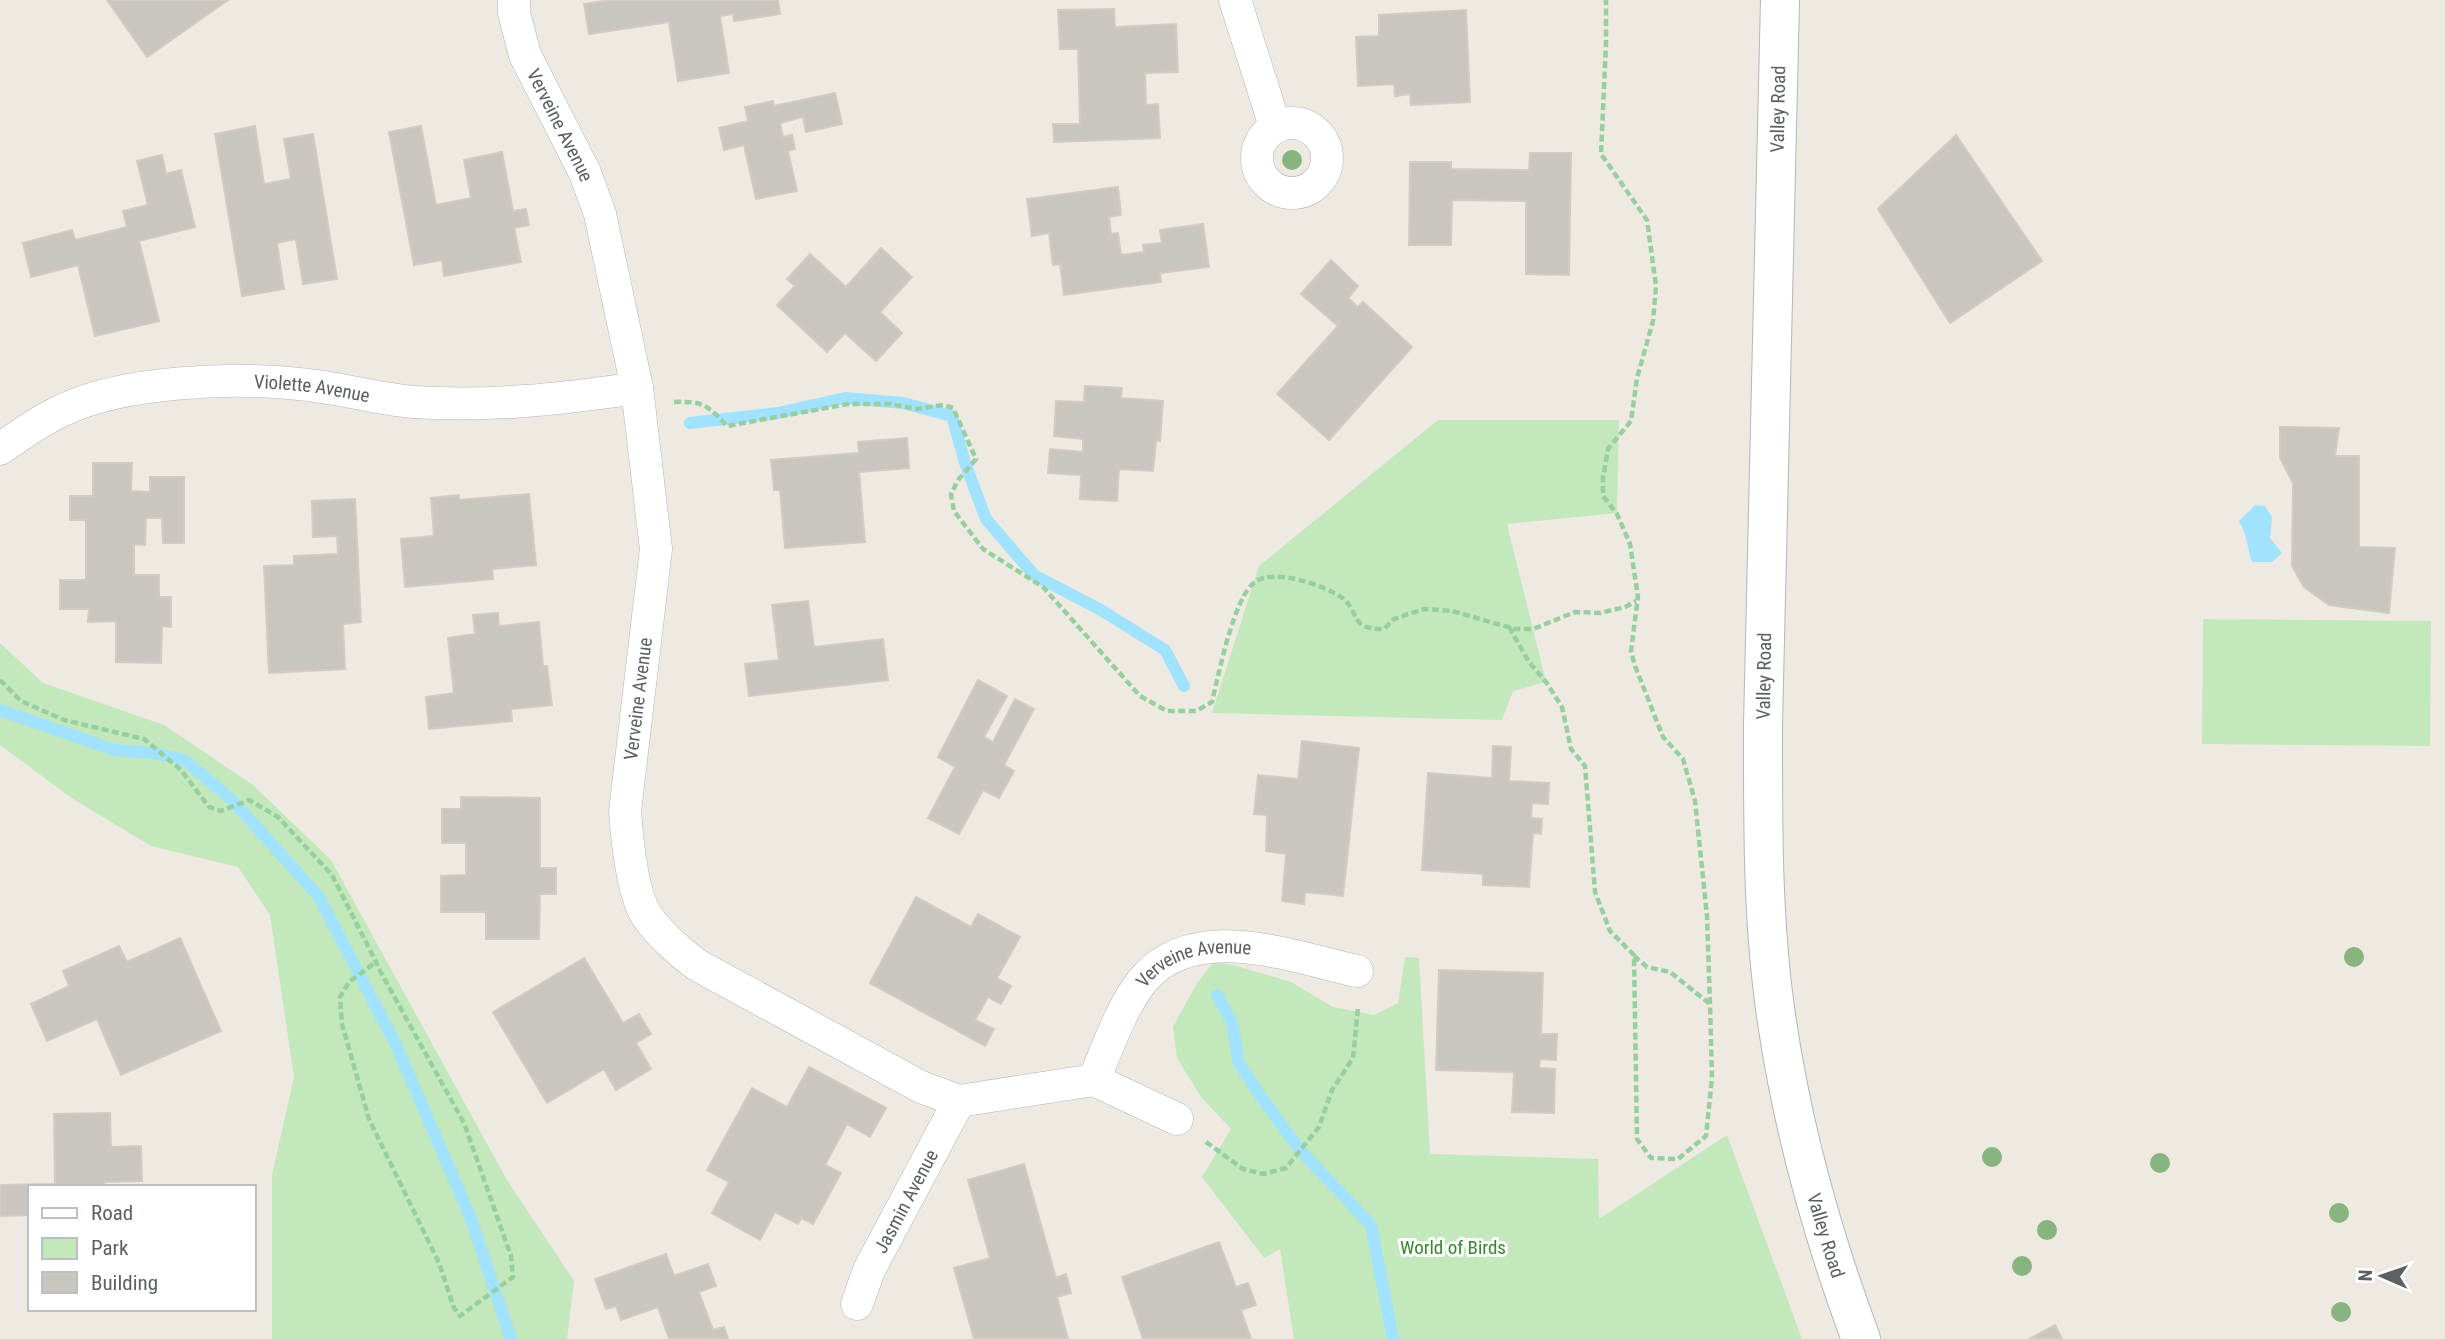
<svg xmlns="http://www.w3.org/2000/svg" width="2445" height="1339" viewBox="0 0 2445 1339" font-family="'Roboto Condensed',sans-serif">
  <rect width="100%" height="100%" fill="#eeeae2"/>
  <path fill="#c2e8bc" d="M1438,420h181l-2,93 -110,11 39,158 -33,9 -11,29 -290,-7 47,-147z
    M2203,619l228,2 -1,125 -228,-2z
    M0,643l43,40 121,42 89,60 78,75 176,320 67,101 -7,58h-295v-164l22,-98 -24,-162 -32,-48 -87,-21 -78,-47 -73,-54z
    M1405,957l14,1 11,196 168,5 1,60 128,-84 75,204h-508l-14,-90 -16,9 -62,-81 29,-48 -30,-32 -24,-39 -4,-31 24,-44 17,-21 19,3 58,17 42,25 41,8 24,-12z"/>
  <path fill="#a1e2ff" d="M2255,505l10,1 7,11 -2,21 12,15 -10,9h-20c-5,-15 -5,-28 -13,-41z"/>
  <g fill="none" stroke-linecap="round" stroke-linejoin="round">
    <path stroke="#a1e2ff" stroke-width="12" d="M690,423l88,-10 67,-15 58,5 49,13 13,47 21,56 48,56 67,35 64,40 19,36
      M0,710l114,40 40,3 31,7 49,42 85,95 77,148 74,171 41,123
      M1217,995l15,27 7,41 20,31 41,56 71,75 22,114"/>
  </g>
  <path fill="#c9c5bf" stroke="#d3cbc0" stroke-width="2" d="M107,0h121l-81,57z
    M610,0h168l2,14 -46,7 -1,-7 -13,2 9,57 -51,8 -9,-59 -80,12 -5,-30z
    M1114,9l1,18 61,-3 2,48 -33,1 1,32 12,-1 2,34 -106,4 -1,-18h27l-2,-75h-18l-2,-39z
    M1466,10l4,92 -59,3 -1,-11 -15,2 -1,-12 -36,2 -2,-49 23,-1v-21z
    M835,93l7,31 -36,8 -3,-15 -23,6 3,14 9,-2 3,14 -7,2 9,40 -41,8 -12,-54 -20,5 -5,-22 29,-7 -3,-14 28,-6 1,5z
    M255,126l9,58 27,-5 -7,-40 29,-5 24,145 -34,5 -7,-45 -19,4 7,46 -42,7 -27,-162z
    M421,126l15,79 35,-7 -7,-38 38,-8 11,59 13,-2 3,16 -15,3 7,34 -77,14 -2,-16 -28,5 -25,-133z
    M1956,135l86,126 -92,62 -72,-114z
    M1530,153h41l-2,122 -43,-1v-73l-74,-1 -1,45h-42l1,-83h41v7l78,1z
    M162,155l4,19 15,-4 14,57 -56,14 20,80 -64,15 -17,-71 -47,12 -8,-34 49,-13 3,10 52,-13 -4,-16 25,-6 -11,-44z
    M1118,187l3,28 -12,2 2,17 7,-1 3,22 23,-3 -1,-7 19,-2 -2,-13 43,-6 6,43 -49,6 1,9 -97,13 -4,-31 -7,1 -4,-32 -17,3 -5,-37z
    M881,248l31,29 -32,35 22,21 -26,28 -31,-28 -18,19 -50,-47 18,-19 -8,-7 23,-25 36,33z
    M1331,260l27,26 -10,12 10,9 5,-5 49,45 -83,93 -52,-46 61,-68 -37,-32z
    M1085,386l37,2 -1,10 42,3 -3,40 -4,-1 -3,31 -34,-2 -2,32 -37,-2 1,-24 -33,-2 2,-24 33,3v-13l-29,-3 2,-35 28,1z
    M2280,427l59,1 -4,28h24v91l36,1 -6,65 -60,-8 -25,-18 -12,-21 1,-83 -13,-25z
    M907,438l2,30 -50,4 6,70 -80,6 -5,-58h-6l-3,-30 88,-7 -1,-11z
    M93,463h39l-1,28 19,1v-15h34v66h-21l-1,-25h-16l-1,27 -11,-1v31h25v22h12v30l-9,-1 -1,37 -45,-1v-41l-28,1 1,-13h-29v-29h26v-60h-16v-24h23z
    M529,494l7,71 -44,4 1,10 -88,8 -4,-48 33,-3 -3,-38 28,-3v5z
    M355,499l6,123 -18,2 2,45 -76,4 -5,-107 30,-1v-9l44,-2 -1,-18 -24,1 -1,-36z
    M808,601l6,46 69,-8 5,41 -139,16 -4,-32 34,-4 -7,-55z
    M498,613l1,13 40,-4 4,44h4l5,39 -41,4 1,12 -83,8 -3,-32 28,-4 -6,-55 27,-4 -2,-19z
    M978,680l29,16 -23,41 9,5 22,-43 19,10 -30,56 10,6 -15,27 -16,-8 -24,44 -31,-16 27,-51 -17,-10z
    M1302,741l57,7 -16,148 -38,-4 -1,12 -22,-3 4,-47 -20,-3 1,-36 -13,-1 4,-39 40,4z
    M1493,746l18,1 -2,34 40,2 -1,21 -16,-1 -1,15 11,1 -1,15 -8,-1 -4,54 -46,-2v-11l-61,-4 6,-97 64,5z
    M461,797l79,1v70h16v26h-16l-1,45h-53v-27h-45v-36l25,-1v-32h-24v-34h19z
    M916,897l55,30 7,-13 42,23 -23,41 14,8 -10,18 -13,-7 -13,23 19,9 -9,17 -115,-63z
    M180,938l41,93 -100,44 -24,-56 -50,22 -16,-37 38,-18 -6,-15 56,-25 8,16z
    M584,958l39,65 16,-9 12,20 -15,9 15,26 -35,21 -12,-21 -57,34 -54,-91z
    M1439,970l104,3 -2,61h16l-1,26 -16,-1 -1,9 16,1 -1,44 -42,-1 2,-40 -78,-2z
    M809,1067l77,41 -16,29 -23,-13 -22,41 16,8 -28,51 -12,-6 -3,6 -23,-12 -15,28 -48,-27 17,-31 -22,-12 45,-82 35,19z
    M110,1113l1,34 30,-1 1,35 -38,1 1,5h-75v28l-30,1v-31l55,-1 -1,-70z
    M1024,1164l32,114 10,-4 5,19 -14,4 11,42h-94l-20,-71 36,-10 -22,-78z
    M1219,1242l17,45 12,-4 8,22 -15,5 10,29h-108l-21,-62z
    M666,1254l8,22 34,-12 8,22 -17,6 14,38 11,-3 4,12h-59l-11,-32 -37,13 -5,-14 -10,3 -11,-30z
    M2055,1325l7,14h-33z"/>
  <g fill="none" stroke-linecap="round" stroke-linejoin="round">
    <g stroke="#b3b6ba" stroke-width="33">
      <g id="minor">
        <path id="s1" d="M514,0v13l11,42 60,118 15,41 37,174 19,161 -31,262c2,27 7,83 22,105 14,20 31,34 50,49l224,122 38,14 135,-21 83,39"/>
        <path d="M1235,0l40,126"/>
        <circle cx="1292" cy="158" r="35"/>
        <path id="s2" d="M0,449c20,-14 41,-29 63,-39 60,-29 170,-33 236,-26 38,3 77,15 115,18 75,5 148,-3 223,-14"/>
        <path id="s3" d="M1094,1080c13,-31 28,-75 50,-101 51,-60 149,-22 213,-8"/>
        <path id="s4" d="M857,1304l12,-34 90,-169"/>
      </g>
    </g>
    <g stroke="#b3b6ba" stroke-width="40">
      <g id="tertiary">
        <path id="s5" d="M1780,0l-17,725c0,99 -1,199 14,297 16,108 46,215 84,317"/>
      </g>
    </g>
    <path stroke="#98cfa0" stroke-width="4.5" stroke-dasharray="7 3.5" stroke-linecap="butt" d="M674,402c30,-1 33,3 53,24l121,-22h43l26,5 26,-4 10,3 23,51 -18,21 -7,14 3,17 29,38 60,38 97,109 27,15h29l16,-9c6,-25 22,-106 43,-120 19,-14 68,3 86,15 20,14 7,33 43,32l10,-10 30,-10 28,2 63,18h18l42,-17 25,1 25,-6 11,-6
      M1509,627l20,35 17,20 16,25 9,42 14,17 10,126 15,39 24,24 3,184 14,19 27,1 28,-23 6,-58 -2,-74 -3,-88 -12,-115 -12,-42 -20,-22 -28,-71 -4,-15 7,-54 -8,-53 -13,-30 -14,-18v-18l5,-29 23,-28 6,-43 16,-57 3,-35 -9,-66 -46,-66 5,-111v-43
      M0,680l21,21 43,19 80,19 37,31 28,37 12,4 28,-11 29,17 54,58 44,87 3,7 85,154 47,133 2,21 -53,39 -6,-8 -15,-45 -70,-144 -27,-95 -2,-27 9,-15 27,-20
      M1634,956l13,11 23,5 40,32
      M1206,1142l37,27 20,5 23,-6 33,-41 13,-37 21,-32 5,-51"/>
    <use href="#minor" stroke="#fff" stroke-width="32"/>
    <use href="#tertiary" stroke="#fff" stroke-width="38"/>
  </g>
  <g fill="#88b47f">
    <circle cx="1292" cy="160" r="10"/>
    <circle cx="2354" cy="957" r="10"/>
    <circle cx="1992" cy="1157" r="10"/>
    <circle cx="2160" cy="1163" r="10"/>
    <circle cx="2339" cy="1213" r="10"/>
    <circle cx="2047" cy="1230" r="10"/>
    <circle cx="2022" cy="1266" r="10"/>
    <circle cx="2341" cy="1312" r="10"/>
  </g>
  <g text-anchor="middle" dominant-baseline="central" stroke-width="6" stroke-linejoin="round" paint-order="stroke">
    <g font-size="19" fill="#5a6064" stroke="#fff">
      <text transform="translate(1778 109) rotate(-89)">Valley Road</text>
      <text stroke="none"><textPath href="#s1" startOffset="135">Verveine Avenue</textPath></text>
      <text stroke="none"><textPath href="#s2" startOffset="327">Violette Avenue</textPath></text>
      <text transform="translate(1764 676) rotate(-89)">Valley Road</text>
      <text transform="translate(638 699) rotate(-83)">Verveine Avenue</text>
      <text stroke="none"><textPath href="#s3" startOffset="168">Verveine Avenue</textPath></text>
      <text stroke="none"><textPath href="#s4" startOffset="114">Jasmin Avenue</textPath></text>
      <text stroke="none"><textPath href="#s5" startOffset="1242">Valley Road</textPath></text>
    </g>
    <g font-size="19" fill="#35872e" stroke="#fff">
      <text x="1453" y="1247">World of Birds</text>
    </g>
  </g>
  <rect x="28" y="1185" width="228" height="126" fill="#ffffff" stroke="#bdbfc1" stroke-width="2"/>
  <rect x="42" y="1208" width="35" height="10" fill="#ffffff" stroke="#bdbfc1" stroke-width="2"/>
  <text x="91" y="1220" font-size="21" fill="#5a6064">Road</text>
  <rect x="42" y="1238" width="35" height="21" fill="#c2e8bc" stroke="#bdbfc1" stroke-width="2"/>
  <text x="91" y="1255" font-size="21" fill="#5a6064">Park</text>
  <rect x="42" y="1272" width="35" height="21" fill="#c9c5bf" stroke="#bdbfc1" stroke-width="2"/>
  <text x="91" y="1290" font-size="21" fill="#5a6064">Building</text>
  <g transform="translate(2382 1276) rotate(272)" stroke="#ffffff" stroke-width="5" paint-order="stroke">
  <path d="M0-5L12 26L0 18L-12 26Z" fill="#5a6064"/>
  <text y="-10" font-size="19" font-weight="bold" text-anchor="middle" fill="#5a6064">N</text>
  </g>
</svg>
